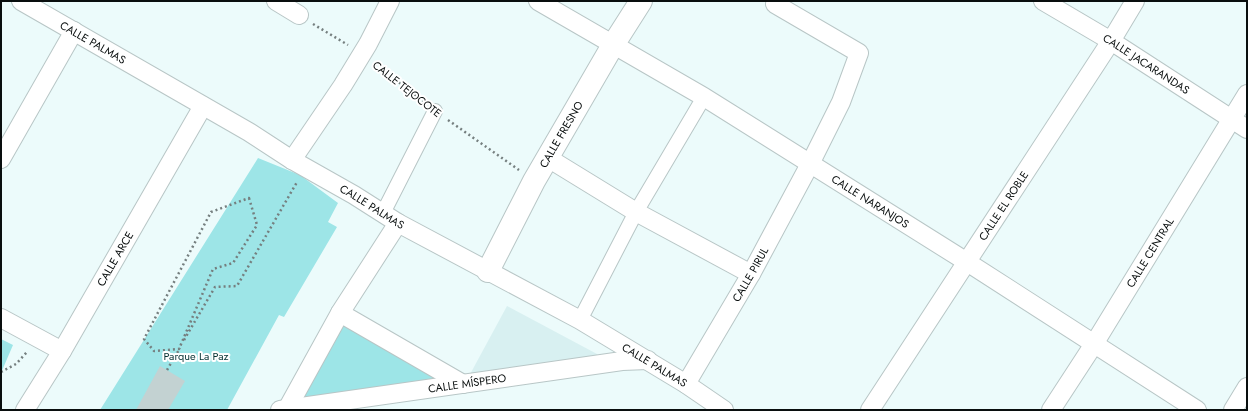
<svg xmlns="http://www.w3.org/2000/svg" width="1248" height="411" viewBox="0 0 1248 411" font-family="Jost,sans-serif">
  <rect width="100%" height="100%" fill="#ecfbfb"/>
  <path fill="#d8f0f1" d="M507,306l90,48 2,3 -131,21z"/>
  <path fill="#9de5e7" d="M258,158l42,17 38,28 -10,19 9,5 -53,90 -5,-2 -52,95h-127z
    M340,313l123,71 -169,20z
    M1,339l12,6 -12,28z"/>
  <path fill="#c3d2d2" d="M160,366l25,15 -17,29h-32z"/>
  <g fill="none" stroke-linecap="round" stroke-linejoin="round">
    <g stroke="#b8c6c6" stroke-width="16">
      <path id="pedestrian" d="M383,213l52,-102
        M580,320l56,-108 68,-115"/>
    </g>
    <g stroke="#b8c6c6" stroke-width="20">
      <g id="minor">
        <path id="s1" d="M21,1l228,131 43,28 62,35 44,28 182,97 106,64 38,26"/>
        <path d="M276,1l23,14"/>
        <path id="s2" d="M538,1l166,96 263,165 230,148"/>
        <path id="s3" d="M1043,1l68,40 136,88"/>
        <path d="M548,158l88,54 115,62"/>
        <path d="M1,159l73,-128"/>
        <path d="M292,160l51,-75 25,-41 22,-43"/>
        <path d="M340,313l123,71"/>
        <path d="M1,318l61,33"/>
        <path id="s4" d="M686,384l65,-110 59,-110 31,-62 18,-49 -84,-49 2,-3"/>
        <path d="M287,409l53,-96 58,-90"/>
        <path id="s5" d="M25,410l37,-59 141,-245"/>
        <path id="s6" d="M280,410l342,-49 26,-1"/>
        <path id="s7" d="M870,410l241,-369 24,-40"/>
        <path id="s8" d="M1051,410l43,-66 153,-250"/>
        <path d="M1233,410l14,-23"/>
      </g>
    </g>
    <g stroke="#b8c6c6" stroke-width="24">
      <g id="tertiary">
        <path id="s9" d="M488,271l46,-90 79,-136 28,-44"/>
      </g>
    </g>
    <path stroke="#757f7f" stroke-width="2.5" stroke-dasharray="2 3" stroke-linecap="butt" d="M313,24l35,21
      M375,64l48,37
      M448,120l71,50
      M249,198l8,27 -24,38 -20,6 -34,80 -25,2 -10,-12 67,-127z
      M184,340l31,-53 22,-1 60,-104
      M167,370l13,-22
      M1,372l15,-8 11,-12"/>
    <use href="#pedestrian" stroke="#fff" stroke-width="14"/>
    <use href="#minor" stroke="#fff" stroke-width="18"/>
    <use href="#tertiary" stroke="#fff" stroke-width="22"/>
  </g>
  <g text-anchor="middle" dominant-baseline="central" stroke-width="4" stroke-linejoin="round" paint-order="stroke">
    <g font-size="11" fill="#090e0e" stroke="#fff">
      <text stroke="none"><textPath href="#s1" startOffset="83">CALLE PALMAS</textPath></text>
      <text stroke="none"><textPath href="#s3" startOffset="121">CALLE JACARANDAS</textPath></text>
      <text transform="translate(407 89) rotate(38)">CALLE TEJOCOTE</text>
      <text stroke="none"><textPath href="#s9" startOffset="155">CALLE FRESNO</textPath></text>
      <text stroke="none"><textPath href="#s2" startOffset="388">CALLE NARANJOS</textPath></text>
      <text stroke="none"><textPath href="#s7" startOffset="244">CALLE EL ROBLE</textPath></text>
      <text stroke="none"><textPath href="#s1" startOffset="407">CALLE PALMAS</textPath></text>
      <text stroke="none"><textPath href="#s8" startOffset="186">CALLE CENTRAL</textPath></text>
      <text stroke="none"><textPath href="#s5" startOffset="176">CALLE ARCE</textPath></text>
      <text stroke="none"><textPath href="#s4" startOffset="127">CALLE PIRUL</textPath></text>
      <text stroke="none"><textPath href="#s1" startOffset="731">CALLE PALMAS</textPath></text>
      <text stroke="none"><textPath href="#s6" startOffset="189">CALLE MÍSPERO</textPath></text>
    </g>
    <g font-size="11" fill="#053233" stroke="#fff">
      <text x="196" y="356">Parque La Paz</text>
    </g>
  </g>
  <rect width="1248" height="411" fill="none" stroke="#090e0e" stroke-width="4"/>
</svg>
